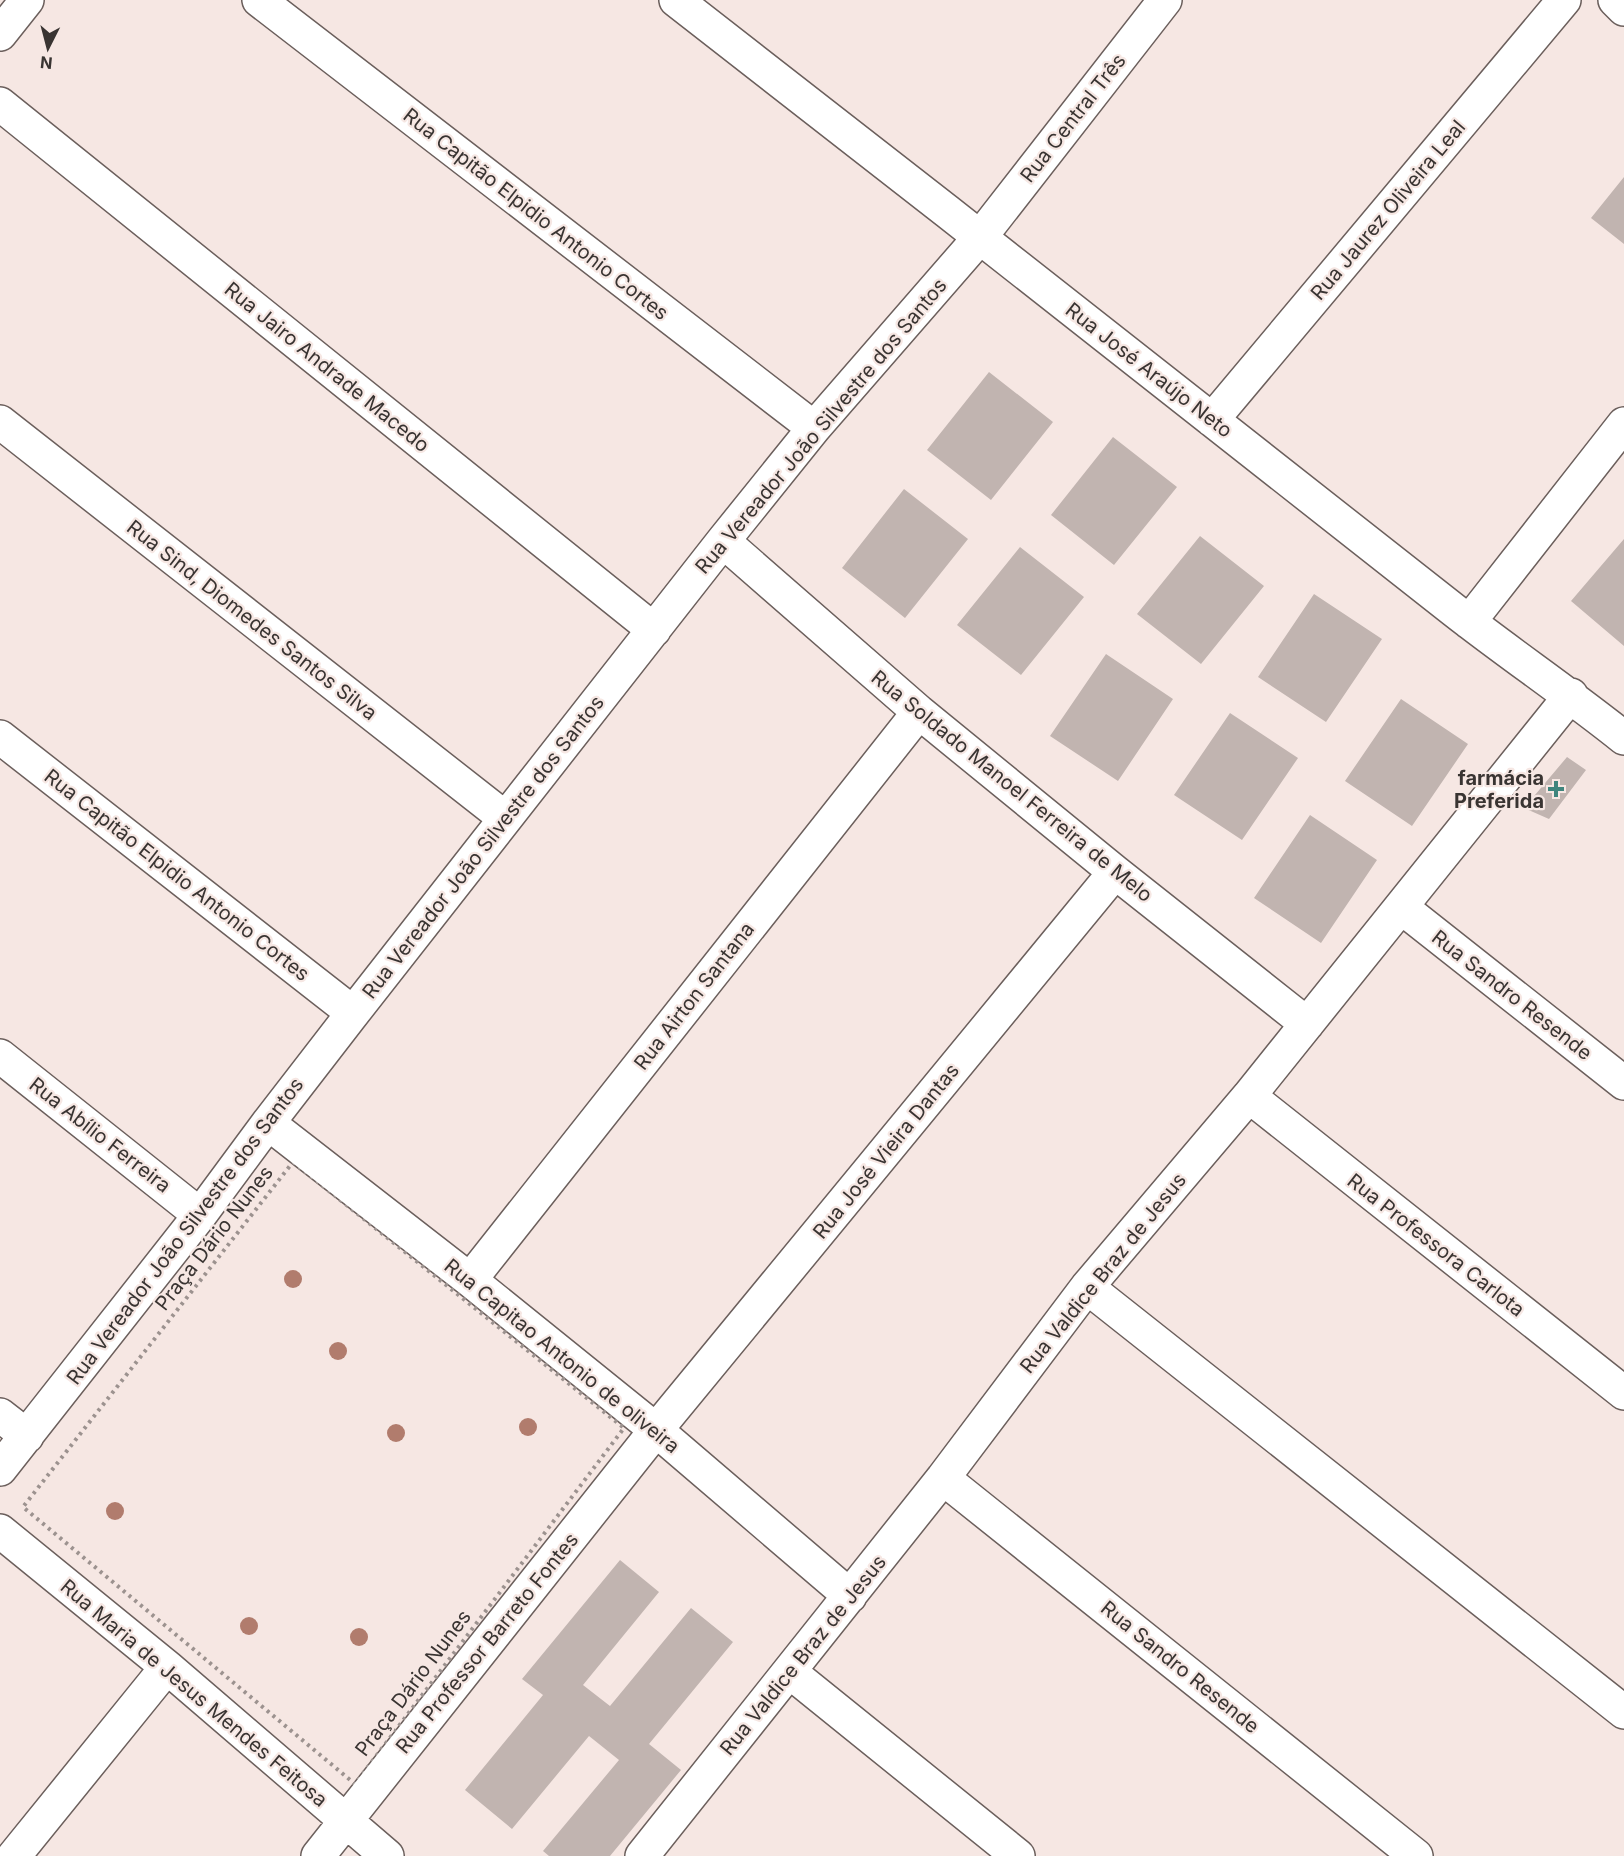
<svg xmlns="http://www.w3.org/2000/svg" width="1624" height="1856" viewBox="0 0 1624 1856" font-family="Inter,sans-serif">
  <rect width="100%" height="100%" fill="#f6e7e3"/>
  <path fill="#c1b4b0" d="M1624,177v67l-33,-26z
    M989,372l64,50 -62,78 -64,-50z
    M1113,437l64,50 -63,78 -63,-50z
    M904,489l64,50 -63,79 -63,-50z
    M1200,536l64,50 -63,78 -64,-50z
    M1624,539v107l-53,-45z
    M1020,547l64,50 -63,78 -64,-50z
    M1314,594l68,45 -56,83 -68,-45z
    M1106,654l67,45 -55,82 -68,-45z
    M1401,699l67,45 -56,82 -67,-45z
    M1230,713l68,45 -56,82 -68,-45z
    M1567,757l19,13 -37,49 -25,-11z
    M1310,815l67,45 -56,83 -67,-45z
    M620,1560l39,32 -76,93 27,21 81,-98 42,34 -84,102 32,26 -71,86h-61l-6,-5 76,-91 -30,-24 -77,93 -47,-39 78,-95 -21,-16z"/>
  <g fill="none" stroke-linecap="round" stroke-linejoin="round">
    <g stroke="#6b5f5c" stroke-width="36">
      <path id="minor" d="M259,0l555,428
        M676,0c261,202 519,407 779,611 55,43 114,83 169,127
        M1615,0l9,9
        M0,34l27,-34
        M0,104l654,526
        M1212,420l352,-420
        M0,422l505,396
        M723,541l196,171 196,160 192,152
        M1469,622l155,-198
        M0,737l353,276
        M1401,907l223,176
        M0,1056l200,159
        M1249,1096l375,297
        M268,1123l202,157 186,150 194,166
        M470,1280l449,-568
        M1087,1287l537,425
        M0,1415l27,21
        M0,1469l200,-254 68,-92 85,-110 370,-472 91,-113 167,-192 184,-236
        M943,1478l473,378
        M0,1531l167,136 220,189
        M790,1672l228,184
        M14,1856l153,-189
        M318,1856l338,-426 459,-558
        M642,1856l301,-378 144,-191 162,-191 322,-401"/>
    </g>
    <path stroke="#9c928f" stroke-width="4" stroke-dasharray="3 4.5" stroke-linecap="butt" d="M293,1162l331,266 -269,356 -332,-277z"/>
    <use href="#minor" stroke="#fff" stroke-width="33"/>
  </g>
  <g fill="#b17c6d">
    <circle cx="293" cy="1279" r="9"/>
    <circle cx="338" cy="1351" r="9"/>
    <circle cx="528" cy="1427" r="9"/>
    <circle cx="396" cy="1433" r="9"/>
    <circle cx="115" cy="1511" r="9"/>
    <circle cx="249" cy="1626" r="9"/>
    <circle cx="359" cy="1637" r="9"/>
  </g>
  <path fill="#3f857d" stroke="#f6e7e3" stroke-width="2" d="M1553 780h6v6h6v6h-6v6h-6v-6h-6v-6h6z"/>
  <g text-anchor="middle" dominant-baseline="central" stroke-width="4.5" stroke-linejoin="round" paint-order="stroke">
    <g font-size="20" fill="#393432" stroke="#f6e7e3">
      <text transform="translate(1073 118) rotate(-52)">Rua Central Três</text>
      <text transform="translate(1388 210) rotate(-50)">Rua Jaurez Oliveira Leal</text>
      <text transform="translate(536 214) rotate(38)">Rua Capitão Elpidio Antonio Cortes</text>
      <text transform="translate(327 367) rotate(39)">Rua Jairo Andrade Macedo</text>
      <text transform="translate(1149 370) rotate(38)">Rua José Araújo Neto</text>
      <text transform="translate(821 426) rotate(-50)">Rua Vereador João Silvestre dos Santos</text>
      <text transform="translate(252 620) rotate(38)">Rua Sind, Diomedes Santos Silva</text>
      <text transform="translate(1012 786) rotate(39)">Rua Soldado Manoel Ferreira de Melo</text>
      <text transform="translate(483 847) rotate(-52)">Rua Vereador João Silvestre dos Santos</text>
      <text transform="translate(177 875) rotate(38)">Rua Capitão Elpidio Antonio Cortes</text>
      <text transform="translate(1512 995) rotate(38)">Rua Sandro Resende</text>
      <text transform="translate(694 996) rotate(-52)">Rua Airton Santana</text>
      <text transform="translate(100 1135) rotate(38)">Rua Abílio Ferreira</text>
      <text transform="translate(886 1151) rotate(-51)">Rua José Vieira Dantas</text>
      <text transform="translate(185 1231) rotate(-53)">Rua Vereador João Silvestre dos Santos</text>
      <text transform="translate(214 1238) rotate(-52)">Praça Dário Nunes</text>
      <text transform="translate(1436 1245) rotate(38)">Rua Professora Carlota</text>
      <text transform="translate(1103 1273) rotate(-51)">Rua Valdice Braz de Jesus</text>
      <text transform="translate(562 1356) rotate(39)">Rua Capitao Antonio de oliveira</text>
      <text transform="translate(487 1643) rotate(-51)">Rua Professor Barreto Fontes</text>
      <text transform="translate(803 1655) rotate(-51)">Rua Valdice Braz de Jesus</text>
      <text transform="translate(1180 1667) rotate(39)">Rua Sandro Resende</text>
      <text transform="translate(413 1683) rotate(-53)">Praça Dário Nunes</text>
      <text transform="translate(194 1693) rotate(40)">Rua Maria de Jesus Mendes Feitosa</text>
    </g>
    <g font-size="20" font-weight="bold" fill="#393432" stroke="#f6e7e3" text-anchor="end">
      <text x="1544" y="778">farmácia<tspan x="1544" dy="23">Preferida</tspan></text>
    </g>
  </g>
  <g transform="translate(48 48) rotate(186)" stroke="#f6e7e3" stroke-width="4.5" paint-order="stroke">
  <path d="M0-4.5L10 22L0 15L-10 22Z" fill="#393432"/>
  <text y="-9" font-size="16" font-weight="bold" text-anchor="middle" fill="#393432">N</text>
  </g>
</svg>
